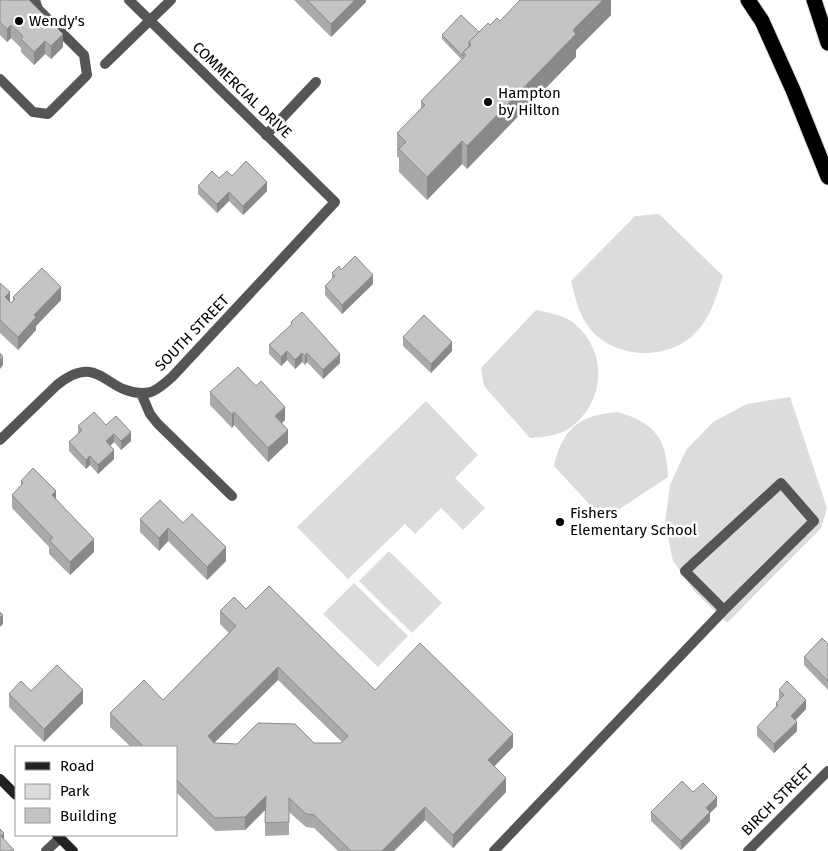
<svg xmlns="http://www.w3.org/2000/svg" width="828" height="851" viewBox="0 0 828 851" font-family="'Fira Sans',sans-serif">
  <rect width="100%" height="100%" fill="#fff"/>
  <path fill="#dcdcdc" d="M659,214l64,62c-6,17 -10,35 -21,49 -25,36 -83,37 -111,5 -12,-14 -16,-32 -20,-49l64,-65z
    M536,310c14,3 29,5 39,14 33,28 30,78 -4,103 -12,9 -27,10 -41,11l-46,-52 -3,-18z
    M790,397l37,111 -6,20 -94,95 -32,-31 -22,-31 -8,-38 5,-38 16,-35 27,-28 34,-18z
    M426,401l52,54 -23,23 30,30 -22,22 -22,-22 -26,26 -10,-10 -57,55 -51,-52z
    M617,412c37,10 50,26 51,65l-56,37 -21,-8 -37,-40c8,-37 25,-51 63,-54z
    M389,551l53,52 -30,30 -53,-52z
    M354,583l54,53 -30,31 -55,-53z"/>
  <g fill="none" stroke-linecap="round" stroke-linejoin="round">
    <g stroke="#dbdbdb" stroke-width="17">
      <path id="highway" d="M748,0l14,21 31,69 35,87
        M814,0l14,43"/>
    </g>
    <path stroke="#555" stroke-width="10" d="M105,64l66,-64
      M0,79l33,33 15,2 39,-39 -3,-20 -46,-46 -3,-9
      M266,135l50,-53
      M46,851l14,-13
      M494,851l230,-241 90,-89 -33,-38 -96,88 39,39"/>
    <path stroke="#555" stroke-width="10" d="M141,393l9,21 8,10 74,72
      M0,440l57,-55c42,-34 48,8 85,8 4,0 8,0 11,-2 7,-3 13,-9 19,-14l163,-175 -206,-202
      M748,851l80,-80"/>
    <path stroke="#222" stroke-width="10" d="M0,779l16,16
      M57,835l16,16"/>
    <use href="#highway" stroke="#000" stroke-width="15"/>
  </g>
  <path fill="#a9a9a9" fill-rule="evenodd" d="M0,0l63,47 -12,12 -6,-5 -11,11 -13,-13v-4l-10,-10 -4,4 -7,-7z
    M294,0h72v2l-35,35z
    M611,0v15l-35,35v7l-109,112 -5,-5 -35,36 -28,-28v-14l-2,-2v-23l24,-25v-7l41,-41 -20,-21v-4l37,-3 11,-7 10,-4z
    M232,176l35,15 -24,24 -14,-14 -12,12 -19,-19v-8l21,-8z
    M332,273l41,11 -31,30 -17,-19v-9l7,-6z
    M0,283l11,20 2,-2v-4l48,3 -25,26v4l-18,20 -18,-17z
    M291,322l49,41 -17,16 -16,-17 -2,3 -3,-3 -7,7 -8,-9 -6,6 -12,-12v-9l22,-19z
    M403,337l49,14 -21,22 -28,-27z
    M210,392l75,28 -3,3 6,20 -20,19 -34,-37 -2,3 -22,-23z
    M106,425l25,16 -10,9 -7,-8 -4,4 4,13 -16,15 -8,-9 -4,4 -17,-18v-9l9,-8v-8z
    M21,481l35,18 38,53 -24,23 -21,-21v-7l-37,-39v-13l9,-9z
    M140,519l43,4 43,38 -19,19 -39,-39 -9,10 -19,-19z
    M246,609l129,81 138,57 -19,19 12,26 -53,56 -28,-28 -31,31h-56l-24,-23 -8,-1 -17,-15v23l-24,1v-26l-20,20 -30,1 -39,-39v-45h-45l-21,-20v-14l53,-13 66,-67 -9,-9v-13zM278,680l64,62 -1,1 -104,1 -23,-1z
    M828,644v46l-24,-25v-8z
    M779,690l27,19 -11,11 2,11 -23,22 -17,-17v-9l19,-20v-4l4,-4h-1z
    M31,691l52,12 -39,39 -35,-35v-13z
    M693,792l24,14 -7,7v8l-29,29 -30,-29v-9z"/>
  <path fill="#898989" d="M355,0h11v2l-35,35v-13z
    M603,0h8v15l-35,35v7l-109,112v-23l106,-116z
    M11,25v13l-4,4v-13z
    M63,34v13l-12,12v-13z
    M45,41v13l-11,11v-13z
    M462,141v23l-35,36v-23z
    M267,182v9l-24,24v-9z
    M229,192v9l-12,12v-9z
    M373,275v9l-31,30v-9z
    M61,287v13l-25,26v4l-18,20v-13l16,-22z
    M10,292v13l-5,-8z
    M452,342v9l-21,22v-9z
    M287,351v9l-6,6v-9z
    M302,353v9l-7,7v-9z
    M307,353v9l-2,3v-9z
    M340,354v9l-17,16v-9z
    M3,357v8l-3,4v-9z
    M285,407v13l-10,9v-13z
    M234,412v13l-2,3v-13z
    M288,430v13l-20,19v-14z
    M131,432v9l-10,9v-9z
    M114,434v8l-8,8v-9z
    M114,450v9l-16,15v-9z
    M90,456v9l-4,4v-9z
    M56,491v13l-4,-9z
    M168,528v13l-9,10v-13z
    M94,539v13l-24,23v-13z
    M226,547v14l-19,19v-13z
    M3,615v9l-3,3v-9z
    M278,667v13l-70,69v-13z
    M83,690v13l-39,39v-13z
    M806,700v9l-15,16v-9z
    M797,722v9l-23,22v-9z
    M513,734v13l-25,26v-13z
    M506,778v14l-53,56v-13z
    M266,796v13l-21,21v-13z
    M717,797v9l-7,7v8l-29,29v-9l25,-33z
    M425,807v13l-31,31h-12z
    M4,833v13l-3,-10z"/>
  <path fill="#c4c4c4" stroke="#898989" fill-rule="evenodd" d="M0,0h29l34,34 -12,12 -6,-5 -11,11 -13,-13 2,-3 -12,-11 -4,4 -7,-7z
    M307,0h48l-24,24z
    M520,0h83l-30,30 3,4 -109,112 -5,-5 -35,36 -28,-28 7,-7 -9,-9 28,-28 -4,-4 45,-46 -3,-3 8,-7 -2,-3 19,-19 2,2 7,-7 3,3z
    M461,15l18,17 -10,10v5l-6,5v4l-21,-21z
    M246,161l21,21 -24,24 -14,-14 -12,12 -19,-18 14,-15 7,7 8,-7 5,5z
    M355,256l18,19 -31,30 -17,-19 10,-10 -3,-3 7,-7 2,4z
    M42,268l19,19 -27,28 2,2 -18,20 -18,-17v-37l10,9 -5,5 6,6 4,-4 -2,-2z
    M302,312l38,42 -17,16 -16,-17 -2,3 -3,-3 -7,7 -8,-9 -6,6 -12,-12 23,-21 -1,-2z
    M424,315l28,27 -21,22 -28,-27z
    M0,353l3,4 -3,3z
    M238,367l18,19 5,-5 24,26 -10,9 13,14 -20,18 -34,-36 -2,3 -22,-23z
    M94,412l12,13 10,-9 15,16 -10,9 -7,-7 -8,7 8,9 -16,15 -8,-9 -4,4 -17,-18 13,-12 -4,-4z
    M33,468l23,23 -4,4 42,44 -24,23 -21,-22 4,-2 -41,-43 11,-12 -2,-2z
    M160,500l23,23 9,-9 34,33 -19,20 -39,-39 -9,10 -19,-19z
    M269,586l106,104 45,-47 93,91 -25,26 18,18 -53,57 -28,-28 -43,44h-31l-37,-36 -8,-1 -17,-16v24l-24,1 1,-27 -21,21 -30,1 -39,-39v-32h-32l-34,-34 34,-33 19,20 73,-74 -16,-15 14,-14 12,12zM278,667l70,69 -7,7h-27l-19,-19 -37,-1 -21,21 -23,-1 -6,-7z
    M0,612l3,3 -3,3z
    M822,638l6,6v37l-24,-24z
    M57,665l26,25 -39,39 -35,-35 12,-13 10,10z
    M787,681l19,19 -15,16 6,6 -23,22 -17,-17 21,-22 -2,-2 8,-8 -5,-5z
    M682,781l11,11 10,-9 14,14 -11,11 4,4 -29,29 -30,-29z
    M0,829l4,4 -3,3 13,14 -1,1h-13z"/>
  <g fill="#000" stroke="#fff" stroke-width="2">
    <circle cx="19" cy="21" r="5"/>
    <circle cx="488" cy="102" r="5"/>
    <circle cx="560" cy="522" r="5"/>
  </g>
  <g text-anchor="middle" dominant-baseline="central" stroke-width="5" stroke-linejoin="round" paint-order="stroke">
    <g font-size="15" fill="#000" stroke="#fff" text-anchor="start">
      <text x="29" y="21">Wendy's</text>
      <text x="498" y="93">Hampton<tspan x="498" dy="17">by Hilton</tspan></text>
      <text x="570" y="513">Fishers<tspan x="570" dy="17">Elementary School</tspan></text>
    </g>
    <g font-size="15" fill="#000" stroke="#fff">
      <text transform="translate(242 90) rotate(44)">COMMERCIAL DRIVE</text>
      <text transform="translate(192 333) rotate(-46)">SOUTH STREET</text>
      <text transform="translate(777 800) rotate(-45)">BIRCH STREET</text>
    </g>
  </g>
  <rect x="15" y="746" width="162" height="90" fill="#ffffff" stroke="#999999"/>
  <rect x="25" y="762" width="25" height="8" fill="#222222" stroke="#999999"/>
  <text x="60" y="771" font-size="15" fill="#000000">Road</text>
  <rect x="25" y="784" width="25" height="15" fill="#dcdcdc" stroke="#999999"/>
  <text x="60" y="796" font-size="15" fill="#000000">Park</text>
  <rect x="25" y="808" width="25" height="15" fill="#c4c4c4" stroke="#999999"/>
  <text x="60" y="821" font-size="15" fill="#000000">Building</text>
</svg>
